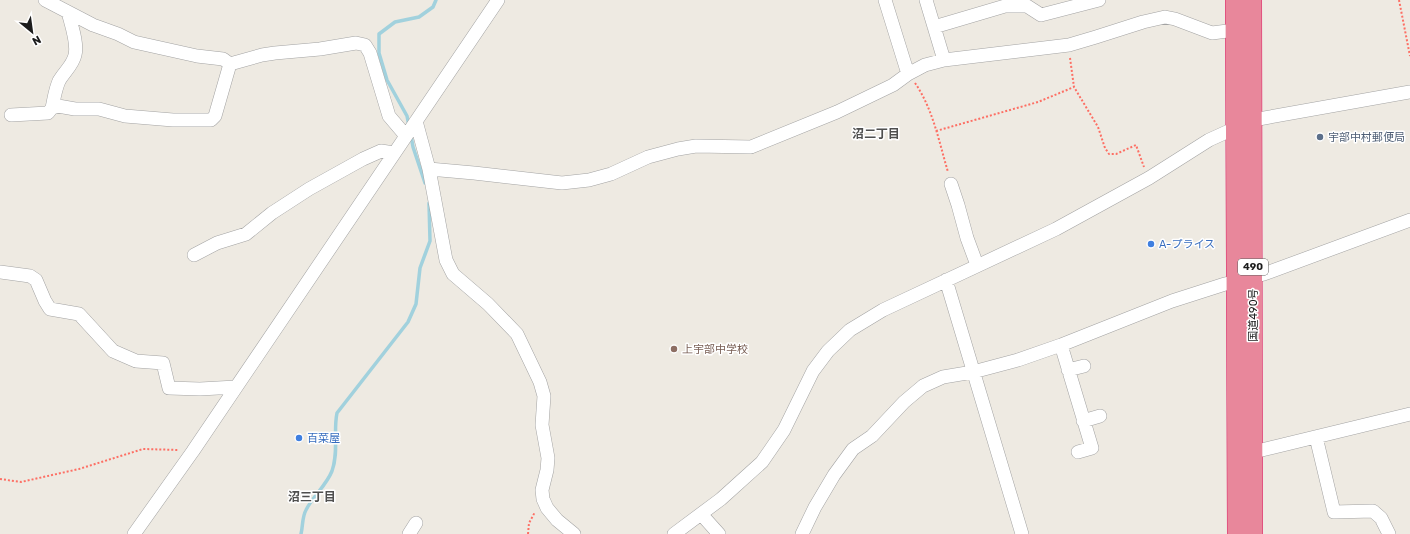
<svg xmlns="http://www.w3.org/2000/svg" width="1410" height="534" viewBox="0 0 1410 534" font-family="Rubik,'Noto Sans JP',sans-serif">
  <rect width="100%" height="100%" fill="#eeeae2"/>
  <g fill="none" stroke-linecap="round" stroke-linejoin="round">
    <path stroke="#a1d1dd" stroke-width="3.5" d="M409,126l-2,-10 -20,-36 -8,-27v-19l16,-12 24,-5 14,-10 3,-7
      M411,136l2,11 12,36
      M301,534c2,-8 1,-17 5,-24 7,-14 20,-24 26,-39 7,-19 1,-39 5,-58l71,-91 8,-18 4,-36 10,-27 -1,-38"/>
    <g stroke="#a3a3a3" stroke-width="14">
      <path id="minor" d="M45,0l48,25 25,9 16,8 63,14 26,3 7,5 32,-9 13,-2 45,-4 36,-6 9,2 5,8 19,63 17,20
        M885,0l23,74
        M926,0l18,60
        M934,27l71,-21h22l14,9 58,-15
        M52,108c2,-9 3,-18 7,-27 5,-9 14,-16 16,-26 3,-12 -4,-31 -7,-43
        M11,115l37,-2 4,-5 6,-2 17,3h24l26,7 48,4h38l4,-4 15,-52
        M416,121l13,48 17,91 7,14 35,30 29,30 23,48 4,14 -2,29 6,33 -1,12 -5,20 1,9 4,9 10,12 17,14
        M429,169l45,4 88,10 27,-3 22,-6 37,-17 30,-8 18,-3 55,1 86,-35 56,-27 15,-11 17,-9 19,-5 125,-15 27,-8 47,-15 22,-5 10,2 37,14 31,-4
        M951,184l7,21 9,33 10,27
        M194,255l23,-12 29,-9 26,-21 37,-24 54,-30 18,-8 13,2
        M0,272l30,4 6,4 9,21 5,8 29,5 34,37 23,10 27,2 6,25 31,1 36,-2
        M946,280l76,254
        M1061,345l31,103 -14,4
        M1068,370l16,-4
        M1083,421l17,-5
        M1316,437l18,75 39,-1 8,7 8,16
        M1245,454l165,-40
        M701,514l18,20
        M134,534l59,-83 305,-451
        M409,534l7,-11
        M674,534l47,-35 41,-37 22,-32 29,-59 15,-20 22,-21 33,-20 173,-81 93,-51 60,-38 44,-20 157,-28
        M802,534l13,-27 19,-32 19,-26 19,-13 32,-34 19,-16 20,-9 30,-5 45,-12 43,-15 111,-44 53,-17 39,-10 146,-54"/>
    </g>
    <g stroke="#db1f65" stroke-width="20">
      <path id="highway" d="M1235,0l2,534
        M1252,0l1,534"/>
    </g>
    <path stroke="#fd6f64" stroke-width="2" stroke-dasharray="2 2" stroke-linecap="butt" d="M1399,0l11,56
      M1070,58l4,29 24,40 7,21 4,6h7l20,-9 8,22
      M915,83c18,26 24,59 33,89
      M936,131l102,-29 36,-15
      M0,479l21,3 58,-13 64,-20 36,1
      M528,534l1,-11 6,-11"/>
    <use href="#minor" stroke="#fff" stroke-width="13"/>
    <use href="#highway" stroke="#e8879b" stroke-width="19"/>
  </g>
  <circle fill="#5c6f8a" stroke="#fff" stroke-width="1.5" cx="1320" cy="137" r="4"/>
  <g fill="#3f7fe0" stroke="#fff" stroke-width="1.5">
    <circle cx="1151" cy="244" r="4"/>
    <circle cx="299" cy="438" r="4"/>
  </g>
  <circle fill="#8d6e63" stroke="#fff" stroke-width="1.5" cx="674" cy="349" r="4"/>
  <g text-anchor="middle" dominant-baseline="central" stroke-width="3" stroke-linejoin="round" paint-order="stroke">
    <rect fill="#fff" stroke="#606060" stroke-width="1" x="1238" y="259" width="30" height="16" rx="3"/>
    <g font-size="10" font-weight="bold" fill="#1c1c1c">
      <text x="1253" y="267">490</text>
    </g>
    <g font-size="11" fill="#4e5e75" stroke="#fff" text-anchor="start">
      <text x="1328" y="137">宇部中村郵便局</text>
    </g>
    <g font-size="11" fill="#366cbe" stroke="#fff" text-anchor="start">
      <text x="1159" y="244">A-プライス</text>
      <text x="307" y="438">百菜屋</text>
    </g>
    <g font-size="11" fill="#1c1c1c" stroke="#fff">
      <text transform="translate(1253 315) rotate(-90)">国道490号</text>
    </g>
    <g font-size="11" fill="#785e54" stroke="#fff" text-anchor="start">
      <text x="682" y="349">上宇部中学校</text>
    </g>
    <g font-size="12" font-weight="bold" fill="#4f4f4f" stroke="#fff">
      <text x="876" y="134">沼二丁目</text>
      <text x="312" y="497">沼三丁目</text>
    </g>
  </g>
  <g transform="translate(32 32) rotate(151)" stroke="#ffffff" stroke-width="3" paint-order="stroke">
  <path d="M0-3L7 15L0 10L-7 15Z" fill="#1c1c1c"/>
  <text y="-6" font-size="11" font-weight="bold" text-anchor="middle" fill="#1c1c1c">N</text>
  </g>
</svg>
